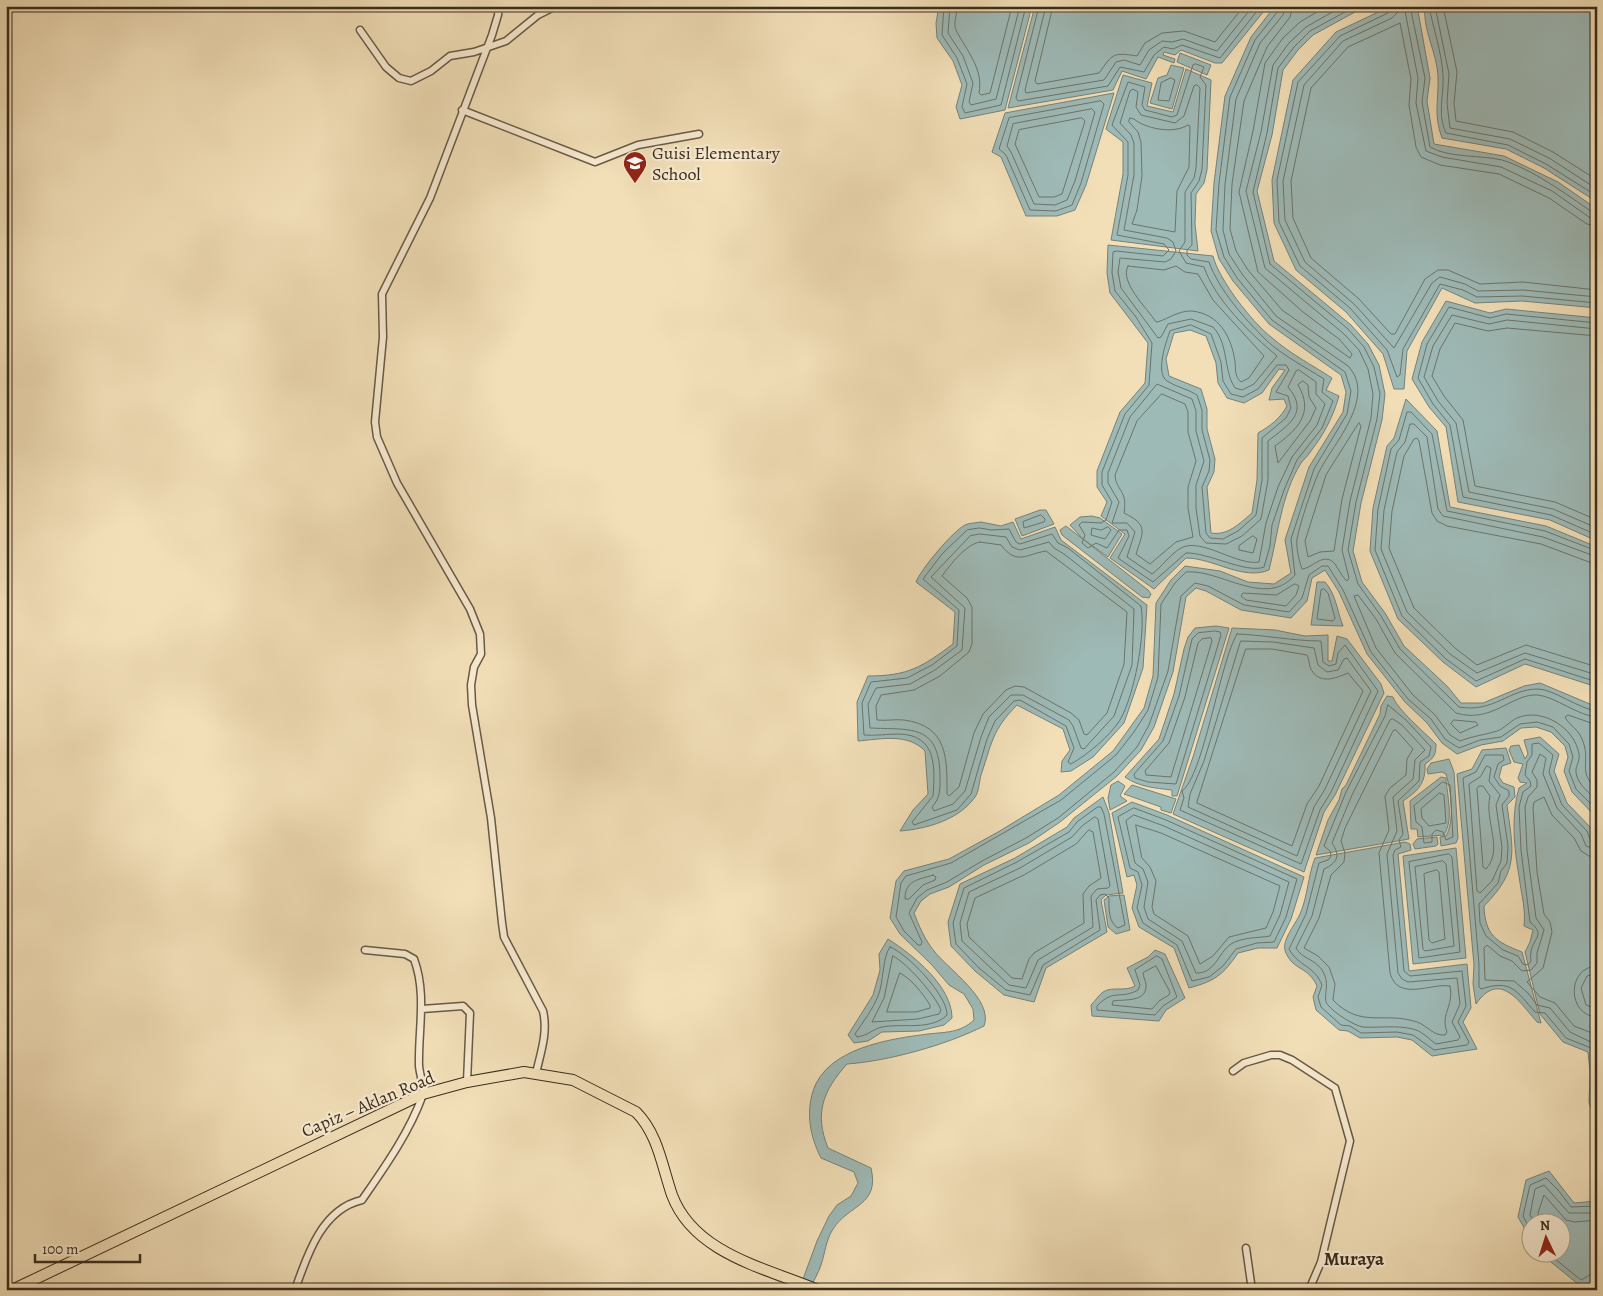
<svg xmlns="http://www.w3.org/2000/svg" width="1603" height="1296" viewBox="0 0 1603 1296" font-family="Alegreya,serif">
  <rect width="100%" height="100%" fill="#f2dfb8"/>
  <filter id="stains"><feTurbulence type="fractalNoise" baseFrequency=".004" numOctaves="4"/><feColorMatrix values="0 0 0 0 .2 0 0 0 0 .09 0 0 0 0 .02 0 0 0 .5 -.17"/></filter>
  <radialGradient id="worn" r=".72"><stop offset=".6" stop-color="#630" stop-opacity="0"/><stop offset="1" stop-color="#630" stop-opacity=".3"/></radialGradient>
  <path fill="#9ebab7" stroke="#768279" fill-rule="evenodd" d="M939,6h93l-27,104 -45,9 -4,-12 6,-22 -9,-24 -16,-23 -1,-15z
    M1035,6h233l-46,57h-7l-34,-13 -6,5 -11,-3 -1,3 12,4 -1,4 -16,-6 -12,22 -24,-8 -9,19 -105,18z
    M1275,6h91l-53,29 -15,15 -15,20 -11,65 -15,56 17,70 77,64 17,19 11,21 6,29 -3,26 -21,83 -8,48 9,31 23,31 19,33 43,40 14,17h22l41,-17 16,-3 57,24v111l-25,-26 -8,-21 4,-14 -3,-11 -14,-14 -15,-5 -15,1 -18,13 -22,4 -24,9 -15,-11 -15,-20 -22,-21 -38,-48 -28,-62 -14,-22 -13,8 -5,23 -16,17 -50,-8 -35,-19 -10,-3 -10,9 -13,75 -19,55 -13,23 -24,26 -57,46 -31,21 -45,22 -35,22 -19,7 -9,7 -7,12c5,13 11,27 20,38 14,18 60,49 50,75 -38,19 -95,35 -137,38 -24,27 -33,49 -19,84l43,20c9,38 -22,36 -38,61 -7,11 -8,24 -12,36 -3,9 -8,17 -12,25h-10l18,-49 12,-25 8,-11 14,-9 7,-13 -4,-11 -33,-14c-11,-22 -15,-44 -8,-67 14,-43 76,-52 115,-57 18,-2 32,-1 46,-14l-1,-11 -9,-15 -15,-9 -17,-20 -32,-31 -10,-16 6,-37 8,-10 45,-12 49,-27 61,-37 54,-44 31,-43 9,-32 3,-73 15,-23 14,-14 35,5 28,11 26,2 17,-11 -6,-33 24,-73 34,-55 3,-20 -5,-17 -72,-51 -36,-43 -14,-22 -8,-28 3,-48 11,-87 26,-59z
    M1391,6h23l4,5 12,67 -3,23 7,43 70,12 54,26 39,27v99l-75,-7 -47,2 -33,-15 -35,63 -3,38h-10l-11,-35 -37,-42 -50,-42 -22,-47 -2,-43 21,-100 43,-48z
    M1425,6h172v196l-53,-34 -38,-19 -64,-11c-9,-24 -3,-38 -4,-62 -1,-23 -16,-48 -13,-70z
    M1180,53l31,12 -4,10 -30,-13z
    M1171,65l13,3 -12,41 -22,-6 8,-25 9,-3z
    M1186,69l25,11 -4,90 -3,13 -8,11 -1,30 3,27 -87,-11 12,-66v-32l-17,-13 17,-54 29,8 -5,23 26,6z
    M1114,93l-28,92 -11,25 -18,6h-31l-25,-59 -9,-5 13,-39z
    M1108,245l105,11c6,24 39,66 58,81 18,16 41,28 61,41l-6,12 13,6c-6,21 -15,38 -28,55 -3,5 -7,8 -10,12 -20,32 -23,72 -32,107 -26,11 -56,-12 -83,-12l-32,31 -44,-31 15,-24 -24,-18 6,-14 -10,-15v-16l23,-59 25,-29 3,-40 -38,-50 -3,-20zM1190,330l16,6 10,27 2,20 9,15 17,5 18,-10 17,-24 6,1 -13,18 -3,12 15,-1 3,7c-7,13 -17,20 -29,27l-1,47 -5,33c-12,10 -24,23 -41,20l-4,-46 7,-15 1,-13 -8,-30v-20l-6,-20 -32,-13 -3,-17 8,-26z
    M1446,301l44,12 16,-4 91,9v223l-47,-21 -92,-18 -12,-75 -17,-20 -17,-28 10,-37z
    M1406,399l31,32 13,76 96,19 51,21v140l-72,-23 -49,23 -33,-25 -45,-43 -28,-68 3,-43 14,-62 7,-8z
    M1040,510h6l8,14 -32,12 -7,-17z
    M1092,516l8,2 22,16 -14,23 -25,-18 -13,-14 10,-8z
    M981,522l20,4 12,-4 8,17 34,-12 6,13 86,65 -4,63 -19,55 -31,34 -22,14 -10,1 1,-11 8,-11 -7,-21 -46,-24c-25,25 -25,38 -36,70 -2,7 -2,17 -6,22 -16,23 -49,32 -75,34l13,-21 15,-16 -3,-43c-17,-18 -43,-12 -67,-10l-1,-39 11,-26c40,0 54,-9 85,-32l2,-32 -39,-30c5,-13 37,-51 49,-57 4,-2 11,-2 16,-3z
    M1066,526l82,64 3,4 -2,4 -7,-1 -80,-62 -2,-5z
    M1317,582h8c11,12 12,29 18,44l-32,-1z
    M1216,626l13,2 -52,168h-5v-6c-17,-2 -33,-3 -47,-13l34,-38 15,-45 10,-45 4,-12 7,-9z
    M1232,628l43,2 30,6 23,-1v26h4l5,-25 10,3 34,45 3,9 -49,102 -11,17 -20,60 -131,-58 20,-57z
    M1387,696l6,1c5,13 31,35 43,47 0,11 -2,14 -11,20 1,19 -7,27 -22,37l6,38 -93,16 12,-35 11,-20 3,-11 4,-4 34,-71 1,-8z
    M1540,737l19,17 -5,17 13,32 24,25 6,18v135l-5,7 5,19v114l-8,-18 1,-31 -2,-20 -25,-10 -23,-28 -15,-62 5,-10 3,-12 -9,-4c2,-17 -3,-33 -5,-50 -5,-28 -8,-61 0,-88l8,-5 -7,-1 -2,-4 5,-14 -9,-2 -5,-12 2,-4 8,-1 6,14 3,-5 -4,-14z
    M1506,748l5,15 -9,3 -3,11 4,6 11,4 1,10 -8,8c6,46 13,65 -23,101 1,29 12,36 38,46l19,71 -4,-1c-17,-19 -37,-53 -61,-18l-3,-20 1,-19 -17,-191 15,-5 10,-19z
    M1449,759l5,13 4,66 -2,5 -15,3 -1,-9 6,-1c9,-16 5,-45 0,-62l-4,-2 -14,2 -1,-5 4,-6z
    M1441,777l5,1c1,18 8,41 -2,57l-26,2 -1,-8h-6l-1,-28z
    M1118,781l7,5 -5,10 7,5 -17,9 -2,-12 3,-13z
    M1132,785l44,14 -5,14 -10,-3v-3l-37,-13z
    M1103,797l6,16 14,80 -17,2 -5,5 6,32 -61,36 -12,34 -30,-7 -29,-24 -24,-25 -3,-24 12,-38 55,-26 52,-31 7,-9z
    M1132,802l35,13 137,62 -13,42 -14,29h-19l-20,5c-15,22 -23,28 -49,35l-15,-40 -35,-21 -7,-19 5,-23 -3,-10 -7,2 -15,-64z
    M1437,837l1,7 -2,2 -21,3 -2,-5 4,-5z
    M1405,842l5,2 1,6 -13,4 11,117 58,-7 4,44 -8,14 14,27 -45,7 -20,-16 -15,-3 -37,1 -12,-7 -9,-1 -23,-20 -3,-13 4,-11c-9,-20 -23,-15 -31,-33 -6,-11 9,-28 14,-39 8,-18 8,-39 15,-56z
    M1456,848l10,110 -53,6 -10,-108z
    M1124,895l6,35 -14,4 -8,-7 -4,-27 5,-4z
    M888,939c25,16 64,47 64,79l-8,7 -25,6 -37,1 -14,9 -14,2 -6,-8 25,-40 7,-25 -1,-16z
    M1155,950l10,4 20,44 -19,12 -7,11 -67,-5 -1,-11c4,-4 8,-10 12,-13 9,-6 22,0 32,-6l-8,-18 21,-11z
    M1549,1171l25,32 23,-2v73l-14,14 -42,-34h19v-30h-30v14l-12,-21 8,-37z"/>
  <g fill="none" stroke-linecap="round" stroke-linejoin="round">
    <path stroke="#6c746a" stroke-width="1" d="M944,6l-2,29 15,23 10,26 -5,23 3,6 36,-8 25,-99
      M950,6l-2,27 15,23 10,27 -4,19 2,3 25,-6 24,-93
      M958,6c-1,7 -5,18 -2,24 10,20 28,39 23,63l2,2 9,-2 22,-87
      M1039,6l-23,92 2,3 90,-15 12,-19 24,5 10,-17 10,-8 9,2 9,-4 38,13 41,-52
      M1046,6l-21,84 1,3 78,-13 12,-18 8,-2 16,5 9,-15 13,-9 10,1 11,-3 34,12 36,-45
      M1053,6l-18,75 2,3 62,-11c14,-19 13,-21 38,-17l8,-13 17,-10 22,-2 31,11 29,-36
      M1279,6l-1,5 -23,29 -25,57 -11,86 -3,47 8,27 13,21 35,42 73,52 6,19 -4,23 -33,55 -23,70 4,36c-29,34 -74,-6 -109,-3l-11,11 -14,21 -3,73 -10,33 -14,22 -18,23 -55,45 -110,63 -45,13 -5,7 -5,34 8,14 14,14h3l1,-3 -13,-29 8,-15 10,-8 20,-8 35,-21 44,-23 32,-20 56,-46 23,-25 12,-22 19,-54 13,-75 14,-13 13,3 36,19 45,7 13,-14 7,-23 13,-9h6l15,24 28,62 37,47 23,20 14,20 14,9 21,-8 21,-3 19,-13 17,-2 16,5 16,17 4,13 -4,14 7,18 21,21
      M1285,6l-2,9 -23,28 -24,56 -11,85 -2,46 6,24 13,20 34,42 72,50c29,31 -14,77 -28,104 -7,14 -20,53 -23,69 -1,9 2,22 5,30 11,-1 22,-18 33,-5 4,6 7,13 12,17l2,-3 -7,-28 8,-49 21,-83 2,-24 -5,-25 -9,-19 -15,-16 -79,-66 -19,-77 15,-59 12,-67 16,-22 17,-16 37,-21
      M1293,6l-3,11 -23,30 -23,54 -12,83 -2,45 6,22 12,19 34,40 68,48 2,-4 -13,-15 -36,-27 -45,-40 -19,-80 14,-61 12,-68 18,-25 17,-16 27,-16
      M1356,6l-46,25 -16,16 -16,21 -11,65 -14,59 17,72 78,65 16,18 10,20 6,27 -3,25 -21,83 -8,48 10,34 23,32 19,33 59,58c35,6 50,-18 79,-18 15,0 41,20 59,22
      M1391,6l-3,7 -48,23 -42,46 -21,98 2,42 21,44 50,42 37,42 10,27 3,-2 3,-26 37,-65 23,6 14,7 45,-1 75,7
      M1398,6l-1,7 -5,5 -49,23 -39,44 -21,96 2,39 20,42 49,42 40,44 38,-65 8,-6 25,7 13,7 45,-1 74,7
      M1404,6l14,72 -2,25 10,48 16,6 59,10 51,24 37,26 8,2
      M1410,6l15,72 -3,24 8,45c18,11 52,8 72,13 30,9 64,34 90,52l5,1
      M1429,6c4,22 13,47 14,69 1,21 -6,39 3,58l62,12 38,19 51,32
      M1435,6l14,68 -2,29 3,25 60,11 39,19 48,31
      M1443,6l14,66 -3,31 2,18 57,11 40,20 44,28
      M1196,64l8,3 -4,10 6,8 -4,84 -3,12 -8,12 1,52 -5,5v5l4,4 18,3c10,28 35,56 57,78 16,15 39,27 58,39l-2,13 11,9 -11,27 -25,32 -13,30 -12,35 -2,21 -6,21c-17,7 -57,-15 -78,-14l-33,29 -35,-24 11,-22 -2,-6h-8l-12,18 -11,-5 -8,5 -6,-5 3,-8 -6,-10 3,-3 19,1 5,-3 6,-18 -10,-17v-13l23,-58 24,-29 3,-42 -16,-26 -21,-26 -3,-18 1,-21 3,-1 47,5 6,-6 -5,-6 -47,-9 11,-60v-33l-16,-17 16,-43 17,5 -3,18 3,5 27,7 5,-2 16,-50z
      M1171,78l4,2 -6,21 -11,-1 3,-17z
      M1197,85l3,3 -4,80 -2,10 -9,14v50l-6,9 7,12 18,4c11,33 47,67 73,89l-23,28 -12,6 -7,-2c-12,-18 -6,-44 -22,-61l-22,-8 -23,5 -7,13 -3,1 -37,-50 -3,-16 2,-14 45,4 6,-3 5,-8 -3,-9 -6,-4 -43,-8 10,-55v-32l-3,-8 -11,-12 10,-32 3,-2 5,3 -2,15 5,8 34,8 9,-7 10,-30z
      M1101,101l3,3 -23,79 -9,22 -16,6 -26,-1 -24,-55 -7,-6 10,-31z
      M1092,109l3,3 -20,69 -8,19 -12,5 -21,-1 -23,-52 -4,-6 6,-22z
      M1082,118l3,3 -23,73 -8,3h-15l-24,-53 4,-14z
      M1130,118c4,0 6,3 10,5 14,7 35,10 48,2l2,1 -1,41 -12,24 -2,41 -43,-8 5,-14 5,-34 -1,-34 -3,-10 -9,-10z
      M1597,226l-10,-2 -38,-26 -50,-24 -59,-9 -19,-8 -5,-10 -7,-42 2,-26 -11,-56 -52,24 -37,41 -20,93 2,37 18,40 48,41 32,35h4l30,-55 13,-9h10l32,14 43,-2 74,8
      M1128,266l36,4 12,-4 9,6 13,2 15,26 51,56 -15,22 -8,4c-7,-6 -5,-13 -6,-21 -4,-25 -16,-47 -43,-50 -14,-1 -29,11 -36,11 -9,-14 -37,-40 -28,-56z
      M1597,323l-91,-9 -16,4 -41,-11 -22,37 -9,34 15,26 17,21 13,72 88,18 46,20
      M1191,325l20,9 10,28 2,19 8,13 12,3 15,-8 19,-24h9l3,5 -13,22 12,4 3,12 -5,10 -24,20v42l-6,35 -18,16 -15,8 -13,-1 -4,-5 -4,-46 7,-16 1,-11 -8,-30v-20l-5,-15c-9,-6 -21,-8 -30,-14 -12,-8 -1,-39 3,-50z
      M1597,329l-90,-9 -18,4 -37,-9 -19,31 -9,31 14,24 18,22 13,69 84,17 44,19
      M1597,336l-90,-8 -19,3 -33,-8 -15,26 -8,27 12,20 19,24 12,66 80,16 42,18
      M1299,370l17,12v12l9,10 -8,21 -25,32 -14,30 -12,36 -7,39c-22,4 -58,-25 -78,-14 -12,7 -19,19 -29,26l-25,-17 8,-25 -8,-9h-15l7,-21 -11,-19v-10l22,-56 27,-33 35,15 4,12v20l8,30 -8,24v23l4,28 6,7 20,1 16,-8 19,-17 7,-39v-39c20,-16 42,-28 20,-54l8,-16z
      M1303,381l5,4 1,12 7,11 -6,13 -32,42 -3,-17c22,-16 40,-33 23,-61z
      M1162,394l23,10 3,8v20l8,29 -8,26v21l5,29 -17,5 -26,22 -14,-10c7,-22 13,-29 -12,-41 4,-23 -8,-22 -9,-38l22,-54z
      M1359,423l2,3 -19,73 -8,52 -14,1 -12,5 -3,-16 21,-66z
      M1041,515l4,4 -1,3 -20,6 -1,-6z
      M1108,527l3,3 -6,9 -14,-4 1,-7 9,2z
      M980,528l11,2 18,-1 7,13 4,2 32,-10 6,9 10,5 73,58c5,28 -7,90 -21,114 -10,16 -33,35 -49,44l-3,-2 6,-14 -8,-22 -46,-26 -6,1 -19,20 -8,18 -16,55 -14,16 -43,15 -2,-3 21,-26c2,-29 4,-61 -34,-62 -12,0 -24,2 -35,1l-2,-32 9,-21 36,-4 25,-13 25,-19 2,-36 -36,-31 19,-25 25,-24z
      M980,534l26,3 6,10 8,3 29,-8 5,6 10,6 70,55 -2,56 -18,51 -30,33 -3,-1 -8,-22 -4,-6 -46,-25h-12l-22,22 -8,20 -16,54 -12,13 -19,7 -2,-4c9,-10 8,-19 8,-32 -1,-52 -31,-45 -70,-47l-2,-24 8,-16 34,-4 25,-14 27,-20 3,-42 -34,-31 39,-41z
      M1253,536l4,3 -4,14 -14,-3v-4z
      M980,542l21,3c16,21 25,9 45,6l81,61 -3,52 -17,49 -20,22 -3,-1 -5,-14 -8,-7 -47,-26 -9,-1 -9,4 -23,24 -9,19 -15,54 -10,9 -2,-2c0,-36 1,-68 -43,-74 -8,-1 -18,1 -27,0l-1,-14 5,-11 33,-5 26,-14 29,-24 3,-8v-37l-5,-9 -25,-22c8,-11 24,-32 38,-34z
      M1597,551l-52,-20 -98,-20 -15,-77 -21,-22h-4l-8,28 -8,9 -13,60 -3,41 27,66 44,43 30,22 49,-22 72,23
      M1597,557l-54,-20 -100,-21 -5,-7 -11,-72 -13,-13h-4l-5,18 -8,10 -13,58 -3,39 26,63 43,42 27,19 48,-20 72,22
      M1597,565l-56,-21 -94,-18 -10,-5 -5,-8 -13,-72 -2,-3 -3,1 -10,17 -12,55 -3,37 25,60 41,40 22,17 49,-20 71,22
      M1295,584l4,2 -3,9 -10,11 -40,-6 -5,-4 2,-3 33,2z
      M1324,589l4,4 7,25 -2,3 -16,-2 4,-29z
      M1215,631l5,1 1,3 -45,149 -28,-2 -13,-4 -1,-4 29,-33 16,-45 13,-57 6,-6z
      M1237,634c28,1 56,7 84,7l2,21 6,4 7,-2 2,-11 7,-8 33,46 -47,101 -11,18 -19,54 -121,-54 4,-12 -2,-7c21,-14 38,-129 55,-157z
      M1211,638l1,3 -41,136 -25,-2 -1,-4 24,-28 16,-46 13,-54 4,-4z
      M1241,641l32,1 41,6 4,17 9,7 11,-2 6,-11 3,-1 24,33 -46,98 -11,18 -17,49 -109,-49 2,-13 14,-33z
      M1246,649h26l35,6c2,4 2,8 3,12 8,19 26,11 38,6l15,18 -44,95 -12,18 -15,42 -95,-43z
      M1388,705l18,15 25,27 -2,9 -9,6 -1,19 -21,20 5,33 -4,6 2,7 -6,3 -2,5 11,116 6,5 52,-5 4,35 -8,16 11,20 -2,3 -33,5 -21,-15 -16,-3 -36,1 -11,-7 -9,-1 -20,-18 -3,-10 4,-12c-8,-20 -23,-18 -33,-36l17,-35 13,-51 9,-3 3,-4 -1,-5 -6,-5 22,-54 39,-76z
      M1597,717c-19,-1 -41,-20 -59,-22 -26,-2 -46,29 -82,18l-61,-60 -19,-34 -18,-24 -4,1 22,52 37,47 22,20 15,20 10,6c12,-5 25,-6 37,-10 7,-2 13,-10 20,-13 25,-11 58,10 62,36 1,6 -2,10 -3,15 -1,13 12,23 21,31
      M1393,719l9,6 23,25 -10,10 -2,19 -20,18 4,34 -10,23 11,119 4,6 6,3 49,-4 3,26 -8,18 8,15 -2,3 -22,4c-7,-5 -14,-13 -23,-15 -17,-4 -33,-1 -50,-2 -8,-1 -29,-14 -35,-22 -7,-7 4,-20 -6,-35 -7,-11 -20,-11 -26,-22l16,-32 12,-47c13,-6 17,-13 8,-26l20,-48 38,-75z
      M1454,720l22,2 2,3 -18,8 -9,-9z
      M1597,725l-29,-10 -3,2c4,8 14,13 17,22 10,23 -6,31 15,51
      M1396,730l17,19 -6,10 -1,16 -16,13 -5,8 4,34 -10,23 11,120c8,29 40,10 60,13 4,21 -10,28 -3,46l-2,3c-12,1 -17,-9 -28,-13 -33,-11 -56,7 -84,-22l2,-16 -6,-17 -11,-11 -14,-8 15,-30 12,-43 13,-13 1,-9 -4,-12 4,-13 48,-97z
      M1487,766l4,2 -2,13 11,14 -4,10 6,42 -1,14 -9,20 -12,12 -3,-2 -8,-107 11,-7z
      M1443,782l7,3 3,52 -7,3 -3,-8 -7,-2 -4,4v8l-8,1 -2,-16 -6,-5 -2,-16z
      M1479,786h4l7,10c-6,25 14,53 -4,73l-3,-2 -6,-78z
      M1440,793l4,2 2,28 -17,3 -7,-8 -1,-9z
      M1098,807h3l3,7 21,111 -7,3c-10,-6 -9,-20 -9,-30l-4,-4 -5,1 -4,5 4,30 -57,35 -13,30 -24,-5 -27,-22 -23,-24 -3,-21 11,-35 53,-26 52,-30 8,-10z
      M1134,808l32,12 131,59 -11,38 -12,25 -17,1 -21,6 -13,17 -14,11 -17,4 -15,-36 -34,-22 -6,-15 5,-23 -4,-13 -8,-4 -12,-51z
      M1134,815l30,11 125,56 -9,33 -10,21c-11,2 -28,1 -39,8 -13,9 -16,30 -35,29l-14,-32 -34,-22 -4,-12 4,-25 -5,-13 -8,-6 -9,-42z
      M1095,817l3,2 12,67 -2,2 -11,1 -6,7 2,31 -55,33 -12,28 -17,-3 -47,-44 -2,-18 9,-31 51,-24 52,-31 10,-11z
      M1136,825l25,8 119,53 -7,26 -7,16 -37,9 -16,19 -13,8 -12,-28 -34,-22 -2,-7 4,-26 -6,-14 -8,-9z
      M1089,830l4,2 8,46 -12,8 -6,8 1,29 -50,30 -5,6 -7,20 -10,-1 -43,-41 -2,-13 8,-26 49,-23 52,-31z
      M1597,844l-6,-2 -4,-11 -25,-26 -13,-33 4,-17 -14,-12 -7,1v11l-5,7 -2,13 5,6 1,5 -8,6 -4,15 2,43 9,72c17,14 2,16 1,31 -1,3 0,6 0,8l-3,4 -5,-1 -5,-8 -15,-6 -17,-14 -6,-13 -1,-19 19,-21 3,-12 6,-8 1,-17 -6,-41 7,-9v-5l-9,-5 -6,-9 4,-13 6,-4 -1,-5h-18l-9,17 -13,6 16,186v23l2,2c31,-10 35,2 54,23l10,1 21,25 25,10c9,19 -2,42 6,61
      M1597,850l-11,-4 -5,-12 -24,-26 -14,-34 3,-16 -6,-4 -8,18 5,8v7l-9,10 -3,10 2,43 9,68 8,12 -7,23v10l-6,7 -9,1 -10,-10 -12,-5 -13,-11 -3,3 1,32 29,1 14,12 9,12 13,3 20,24 27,13
      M1449,854l3,3 8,95 -41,6 -10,-96z
      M1597,857l-8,-1 -8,-5 -7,-13 -22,-23 -8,-18 -10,5 -1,6 4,64 7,42 6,8 2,10 -9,36 -16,14 13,15 15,6 19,23 23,9
      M1443,861l3,3 8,82 -29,5 -2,-2 -8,-82z
      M1437,870l2,2 6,67 -13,4 -3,-3 -5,-66z
      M933,875l3,2 -1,3 -12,5 -14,14h-4c0,-19 13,-19 28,-24z
      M890,947c17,6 58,49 57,68 -16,16 -45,8 -65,12 -9,2 -15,9 -25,10l-2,-3c8,-12 18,-25 23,-38 6,-14 4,-39 12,-49z
      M893,956c14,7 42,39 48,54l-2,4 -21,5 -46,3 12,-24z
      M1157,956l5,3 15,38 -14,9 -8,9 -58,-5v-4c17,-18 23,-6 41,-16l2,-5 -5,-15z
      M1156,966l14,26 -1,3 -10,6 -7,8 -40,-4 1,-4c10,-2 34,2 33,-16 0,-4 -3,-8 -3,-12z
      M1597,966c-31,1 -30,50 0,51
      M900,973c13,7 22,20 30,32v3l-14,4h-29z
      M1597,973l-10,3 -6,12 5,17 11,4
      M1535,1224l-5,-9 5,-26 9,-4 25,28h28
      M1543,1224l-5,-11 6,-18 22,25 9,2 22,-2
      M1530,1229l-7,-13 7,-31 16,-7 12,12 13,17 26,-1
      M1549,1254l32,26 16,-9"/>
    <g stroke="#685a44" stroke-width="9">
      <path id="minor" d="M499,6l-1,9 -6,20 -62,163 -48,96 1,43 -8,85 2,15 20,46 73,126 10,25 1,20 -7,13 -3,18 1,20 19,113 11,105 2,14 39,74c5,21 -2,41 -7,62
        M360,30l26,37 13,11 12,3 20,-10 19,-15 24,-4 32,-11 32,-26 18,-9
        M462,110l133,52 43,-17 61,-11
        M422,1009l41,-3 7,7 -3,69
        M1233,1071l11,-8 27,-8h9l12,5 43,28 15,53 -29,121 -12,28
        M1246,1248l6,42
        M295,1290c12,-35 27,-81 67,-90 22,-32 47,-67 60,-103 3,-9 -2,-21 -3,-31 -1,-36 8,-72 -5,-107l-9,-5 -40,-4"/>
    </g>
    <g stroke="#3a2d1d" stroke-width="12">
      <path id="primary" d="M12,1290l411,-196 44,-12 57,-10 49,8 63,32c22,22 26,54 36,83 22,59 94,73 146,95
        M1252,1290h24"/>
    </g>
    <use href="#minor" stroke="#f7ead1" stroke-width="6"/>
    <use href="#primary" stroke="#f2dfb8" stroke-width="10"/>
  </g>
  <defs>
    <g id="school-pin" transform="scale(1.25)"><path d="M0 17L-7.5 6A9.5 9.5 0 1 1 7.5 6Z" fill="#8f2418" stroke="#f7ead1"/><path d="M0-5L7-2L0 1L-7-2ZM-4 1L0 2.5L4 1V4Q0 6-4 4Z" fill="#fff"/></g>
  </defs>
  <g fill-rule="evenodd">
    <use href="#school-pin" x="635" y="163"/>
  </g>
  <g text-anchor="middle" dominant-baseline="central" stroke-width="4.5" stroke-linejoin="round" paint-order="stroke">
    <g font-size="18" fill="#3a2d1d" stroke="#f7ead1" text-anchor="start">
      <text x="652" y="153">Guisi Elementary<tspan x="652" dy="21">School</tspan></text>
    </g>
    <g font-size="18" fill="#3a2d1d" stroke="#f7ead1">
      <text transform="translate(368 1104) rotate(-23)">Capiz – Aklan Road</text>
    </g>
    <g font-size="19" font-weight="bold" fill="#3a2d1d" stroke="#f7ead1">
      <text x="1354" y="1259">Muraya</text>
    </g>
  </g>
  <rect width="1603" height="1296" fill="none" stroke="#f2dfb8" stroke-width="25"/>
  <rect x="8" y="8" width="1588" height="1281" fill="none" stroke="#3a2d1d" stroke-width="2.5"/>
  <rect x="12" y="12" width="1578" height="1271" fill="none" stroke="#3a2d1d"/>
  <g transform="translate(1546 1238) rotate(356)"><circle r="24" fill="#f7ead1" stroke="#ab9e89"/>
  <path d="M0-4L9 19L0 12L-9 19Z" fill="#8f2418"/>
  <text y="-8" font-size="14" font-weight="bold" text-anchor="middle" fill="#3a2d1d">N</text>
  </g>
  <path d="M35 1254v8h105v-8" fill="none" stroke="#3a2d1d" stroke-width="2.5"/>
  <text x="42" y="1254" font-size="15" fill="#3a2d1d" stroke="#f7ead1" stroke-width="4" paint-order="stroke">100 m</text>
  <rect width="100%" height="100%" filter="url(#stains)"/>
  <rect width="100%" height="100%" fill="url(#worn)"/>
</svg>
